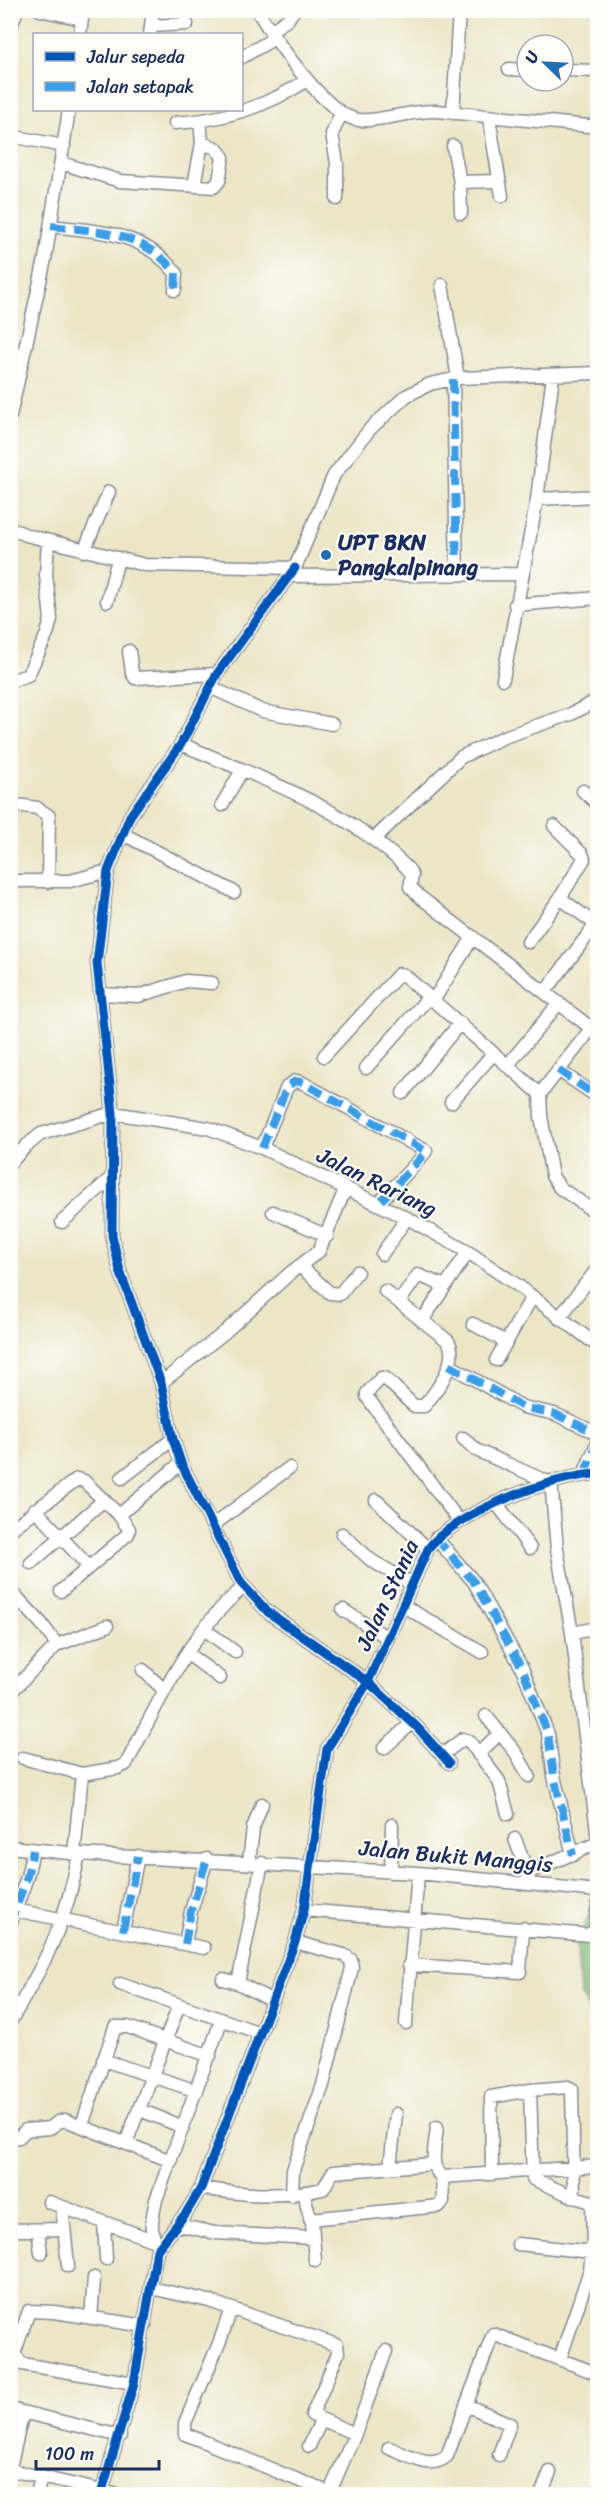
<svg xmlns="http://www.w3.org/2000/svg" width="608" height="2505" viewBox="0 0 608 2505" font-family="Sriracha,sans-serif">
  <rect width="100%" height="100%" fill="#fdfcf7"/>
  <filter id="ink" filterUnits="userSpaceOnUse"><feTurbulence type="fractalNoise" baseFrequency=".0167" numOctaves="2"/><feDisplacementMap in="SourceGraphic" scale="12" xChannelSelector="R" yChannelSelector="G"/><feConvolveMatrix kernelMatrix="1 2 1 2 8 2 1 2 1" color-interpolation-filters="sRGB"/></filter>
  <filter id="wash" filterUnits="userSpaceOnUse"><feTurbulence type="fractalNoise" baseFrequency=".008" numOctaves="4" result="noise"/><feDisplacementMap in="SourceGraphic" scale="24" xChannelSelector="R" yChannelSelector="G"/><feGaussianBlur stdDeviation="1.35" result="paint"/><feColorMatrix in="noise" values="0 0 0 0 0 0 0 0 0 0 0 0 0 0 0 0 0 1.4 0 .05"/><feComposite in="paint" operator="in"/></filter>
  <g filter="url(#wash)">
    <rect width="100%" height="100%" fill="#ece5c6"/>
    <path fill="#7bb675" stroke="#4b726a" stroke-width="1.5" d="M592,1907h5v118l-17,-32 -3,-49z"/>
  </g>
  <g filter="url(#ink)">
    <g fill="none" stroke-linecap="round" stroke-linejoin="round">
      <g stroke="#848a92" stroke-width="15">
        <path id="minor" d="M40,10l42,9
          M257,10c17,28 70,107 102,110 20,2 53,-10 78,-9l161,16
          M151,26l36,-2
          M10,29l7,-19
          M270,31l17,-11 7,-10
          M80,34l3,-24
          M150,34l3,-24
          M242,57l33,-19
          M509,69l18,1
          M563,70l35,1
          M453,113l6,-103
          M489,118l13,78
          M175,123c48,-3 92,-16 132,-43
          M10,136l54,10
          M453,146l7,36 39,-1
          M61,163l59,18 94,6 5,-6 4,-24 -7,-9 -14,-5
          M460,182l1,31
          M194,185l8,-42 -2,-22
          M337,199v-36l-5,-29 9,-20
          M51,226c49,6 91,5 125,47l-1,17
          M442,285l16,93
          M453,379l4,195
          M10,416l35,-157 24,-149
          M537,499l61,-3
          M10,528l16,7 119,30 150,3 39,-93 36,-46 36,-33 24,-12 28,-6 140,-5
          M84,551l25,-59
          M295,568l-78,106 -36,70 -51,72 -22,55 -11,92 16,150 -1,122 8,36 41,112 12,56 8,24 60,120 27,29 100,70 49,45 32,36
          M291,576l231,-2
          M107,601l11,-42
          M515,605l83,-7
          M129,651l3,22 3,5 82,-4
          M503,679l34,-180 16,-123
          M10,681l18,-6 19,-41 4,-15 -5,-44 2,-34
          M210,687l52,24 70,13
          M181,744c78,33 168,65 228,126l3,6 -2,11 10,10 171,131
          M583,791l15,13
          M10,804l27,4 12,8 -1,66
          M222,805l20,-35
          M554,826l28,28 2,5 -24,39 38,28
          M123,834l111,58
          M375,838l86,-81 43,-20 67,-23 27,-14
          M10,881h60l38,-10
          M528,942l32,-44
          M545,992l51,-68
          M102,994l36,2 48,-15 26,2
          M433,1001l40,-64
          M598,1020l-58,74 1,22 11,60 8,12 38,26
          M324,1056l75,-82 5,1 136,119
          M507,1066l52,-63
          M366,1068l62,-70
          M558,1070l40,27
          M403,1093l57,-70
          M451,1102l42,-48
          M262,1148l25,-61 8,-6 6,1 125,69c-1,4 -41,45 -48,53
          M10,1163l16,-17 15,-12 72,-21 95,15 54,20 145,70 61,34 49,33 81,61
          M273,1212l54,24
          M62,1222l51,-46
          M382,1254l25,-36
          M300,1266l30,27 10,1 17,-22
          M385,1291l63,50c12,19 -12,51 -24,65h-10l-29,-28h-4l-14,15v4l92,124
          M399,1302l19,-27 27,11
          M559,1318l39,-50
          M422,1321l46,-69
          M473,1324l33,18
          M496,1360l36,-63
          M449,1365l74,42 32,7 43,20
          M161,1383l64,-51 64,-58 30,-23 26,-61
          M463,1438l13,12 72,32
          M584,1474l14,-33
          M122,1478l51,-39
          M551,1481l6,68 15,84 26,206
          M376,1500l52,49
          M497,1504l33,44
          M35,1509l54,58
          M119,1515l62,-52
          M212,1526l77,-58
          M10,1530l67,-51 7,2 35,34 10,14 -1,5 -67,57
          M342,1534l30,27 40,23
          M436,1538l38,44 48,86 26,66 6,42 19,79
          M31,1563l73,-63
          M10,1590l31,33 16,22 -47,48
          M402,1605l80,47
          M343,1610l45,28
          M204,1629l31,23
          M572,1633l26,-5
          M57,1645l50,-19
          M188,1654l32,24
          M143,1670l21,20
          M486,1716l30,37 13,23
          M384,1748l28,-25
          M478,1754l22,-21
          M442,1755l21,-16 6,2 30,40 9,33
          M23,1758l59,16 -8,80
          M82,1774l36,-6 8,-4c33,-61 63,-133 118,-177
          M515,1839l14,38
          M10,1847l69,7 339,19 180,18
          M249,1862l4,-34 9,-24
          M262,1863l-24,120 35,18
          M391,1872l1,-47
          M529,1872l69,-29
          M10,1909l194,39
          M304,1910l285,25 6,-6 3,-26
          M10,1925l17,-48 6,-27
          M123,1931l15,-75
          M185,1944l6,-33 16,-52
          M409,1965l111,7 3,-44
          M223,1979l15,4
          M120,1984l140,49
          M10,2022c36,-60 56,-99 69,-168
          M406,2023l12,-150
          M103,2060l94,31
          M140,2110l43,17
          M82,2125l33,-98h13l82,29
          M437,2127c-1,15 -9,40 5,50l156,-11
          M10,2138l9,-1 7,-7 24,-2 8,-6 7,-2 106,41
          M126,2143l53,-138
          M390,2167l6,-53
          M492,2174l-1,-77 39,-7 3,89 41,18
          M201,2188c42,7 80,10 122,1l10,-17 100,-8
          M303,2193l9,30 3,37
          M292,2195l1,-25 30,-85 29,-117 -1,-8 -7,-5 -49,-13
          M49,2202l106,39
          M62,2207l6,59
          M310,2219l129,-13 4,-5 -1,-24
          M104,2222l2,37
          M178,2225l37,8 98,5
          M10,2230l54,-1
          M38,2230l3,23
          M518,2244l74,8 1,-6 -1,-44 -18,-5 -2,-108 -4,-2 -38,3
          M159,2246c-12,-13 -6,-30 -3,-46l65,-179
          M151,2288l58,13 128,44 1,8 -26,62 43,19 -26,60
          M231,2309l-11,32 -35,82v11l145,59
          M91,2318l3,-40
          M560,2359l30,-89 2,-18
          M134,2383l-112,-19 -8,-10 15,-43 25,1 91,14
          M466,2405l44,19 -11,31
          M10,2409l110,27
          M355,2434l31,-83
          M309,2446l12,-25
          M389,2448c19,7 41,23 58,8l46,-122 105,40
          M10,2467l13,-55
          M10,2470l105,24
          M102,2491l32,-108 23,-133 29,-37 15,-25 94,-246 9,-32 23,-161 41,-67 60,-133c24,-35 126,-74 170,-75
          M37,2494l4,-17
          M541,2494l9,-22"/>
      </g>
      <use href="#minor" stroke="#fff" stroke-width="12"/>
      <path stroke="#3b9de6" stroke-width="8" stroke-dasharray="15 8" stroke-linecap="butt" d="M10,29l7,-19
        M51,226c49,6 91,5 125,47l-1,17
        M453,379l4,195
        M558,1070l40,27
        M262,1148l25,-61 8,-6 6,1 125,69c-1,4 -41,45 -48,53
        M449,1365l74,42 32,7 43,20
        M584,1474l14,-33
        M436,1538l38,44 48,86 26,66 6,42 19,79
        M10,1925l17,-48 6,-27
        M123,1931l15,-75
        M185,1944l6,-33 16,-52"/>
      <g stroke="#fdfcf7" stroke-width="13">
        <path id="cycleway" d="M295,568l-78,106 -36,70 -51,72 -22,55 -11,92 16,150 -1,122 8,36 41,112 12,56 8,24 60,120 27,29 100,70 49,45 32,36
          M102,2491l32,-108 23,-133 29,-37 15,-25 94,-246 9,-32 23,-161 41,-67 60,-133c24,-35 126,-74 170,-75"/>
      </g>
      <use href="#cycleway" stroke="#0057b8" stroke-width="9"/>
    </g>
  </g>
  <circle fill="#1f6fb2" stroke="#fdfcf7" stroke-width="2" cx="326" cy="555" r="6"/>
  <g text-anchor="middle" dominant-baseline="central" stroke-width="4.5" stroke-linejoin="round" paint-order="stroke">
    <g font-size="22" font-weight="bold" fill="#1b2f5e" stroke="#fdfcf7" text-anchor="start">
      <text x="338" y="542">UPT BKN<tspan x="338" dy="25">Pangkalpinang</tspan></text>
    </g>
    <g font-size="22" fill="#1b2f5e" stroke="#fdfcf7">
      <text transform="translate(377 1182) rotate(26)">Jalan Rariang</text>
      <text transform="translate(387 1595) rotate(-65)">Jalan Stania</text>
      <text transform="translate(456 1856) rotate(5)">Jalan Bukit Manggis</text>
    </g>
  </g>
  <rect width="608" height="2505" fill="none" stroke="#fdfcf7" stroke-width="36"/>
  <rect x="33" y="33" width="210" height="78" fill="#fdfcf7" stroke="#a3aaba" stroke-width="1.5"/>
  <rect x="45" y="52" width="30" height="9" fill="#0057b8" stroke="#a3aaba" stroke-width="1.5"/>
  <text x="87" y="63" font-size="18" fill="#1b2f5e">Jalur sepeda</text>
  <rect x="45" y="82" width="30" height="9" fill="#3b9de6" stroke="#a3aaba" stroke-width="1.5"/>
  <text x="87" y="93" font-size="18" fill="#1b2f5e">Jalan setapak</text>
  <g transform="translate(545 63) rotate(294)"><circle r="28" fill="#fdfcf7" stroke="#a3aaba" stroke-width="1.5"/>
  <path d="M0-4.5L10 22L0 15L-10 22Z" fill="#1f6fb2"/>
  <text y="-9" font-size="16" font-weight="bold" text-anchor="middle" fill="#1b2f5e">U</text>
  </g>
  <path d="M36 2460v9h123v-9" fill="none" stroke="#1b2f5e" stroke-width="3"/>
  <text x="45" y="2460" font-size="18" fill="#1b2f5e" stroke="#fdfcf7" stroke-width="4.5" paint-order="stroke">100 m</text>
</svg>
